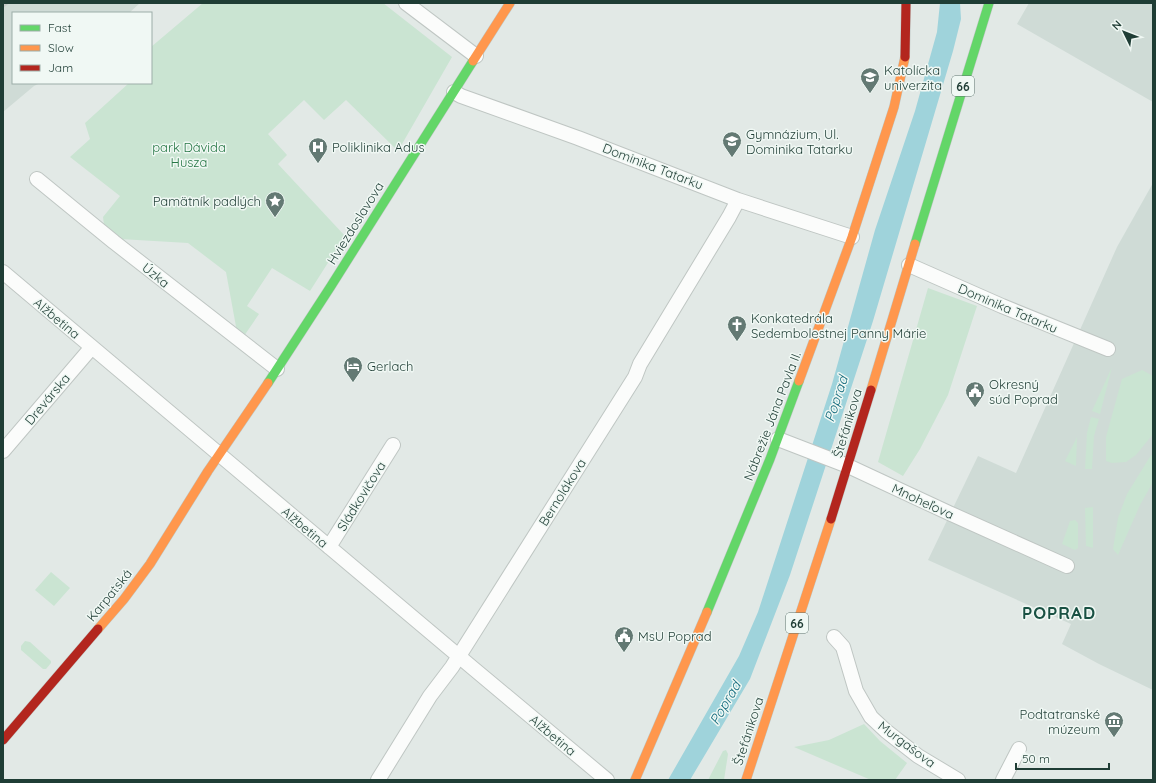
<svg xmlns="http://www.w3.org/2000/svg" width="1156" height="783" viewBox="0 0 1156 783" font-family="Quicksand,sans-serif">
  <rect width="100%" height="100%" fill="#e2e9e6"/>
  <path fill="#cfdbd6" d="M3,3h137l-11,10h-116v70h27l-6,3 -31,26z
    M1029,3h124v99l-136,-78z
    M1153,183v507l-54,-26 -37,-20 9,-20 -143,-64 50,-104 38,17 101,-226z"/>
  <path fill="#cae4d2" d="M203,3h180l69,54 -54,94 -52,-51 -22,20 -20,-20 -36,34 19,21 -9,9 67,72 -35,55 -38,-23 -25,38 12,8 -15,22 -7,-4 -11,-60 -38,-29 -68,-4 -16,-14 -1,-8 17,-21 -50,-39 20,-18 -5,-16 44,-40h22v-36z
    M928,288l49,18 -29,89 -28,54 -17,27 -25,-14z
    M1112,367l-12,47 -8,-3z
    M1142,370l11,6v58l-17,21 -10,7 -14,1 -6,-2v-24l16,-58z
    M1091,417l8,2 -5,17 -2,33h-7l2,-36z
    M1077,437l-1,29 -11,-5z
    M1151,455l2,1v26l-13,23 -22,50 -5,-6 5,-31 9,-24z
    M1093,507v41l-7,-2 -1,-38z
    M1075,520l3,3v25l-3,2 -13,-6 8,-23z
    M51,572l19,16 -16,18 -19,-16z
    M25,641l5,1 21,19v2l-5,6h-3l-22,-19v-4z
    M864,724l16,17 27,22 -12,17h-24l-77,-33 35,-7z
    M726,750l2,4 -4,26h-16l15,-29z"/>
  <path fill="#9fd3db" d="M940,3h20l1,16 -8,32 -80,270 -83,254 -40,104 -60,101h-22l71,-124 19,-44 74,-228 43,-154 40,-119 22,-79z"/>
  <g fill="none" stroke-linecap="round" stroke-linejoin="round">
    <g stroke="#bfc6c3" stroke-width="16">
      <path id="street" d="M406,3l70,53
        M454,92l7,4 117,42 160,62 114,37
        M37,179l77,63 163,127
        M909,265l93,41 106,43
        M3,272l471,397 133,111
        M778,439l70,27 101,47 118,53
        M3,451l89,-104
        M329,547l64,-102
        M834,637l9,10 13,44 15,26 15,14 32,25 40,24
        M378,780l52,-84 22,-29 183,-290 5,-13 89,-147 9,-17
        M1003,780l16,-31"/>
    </g>
    <g stroke="#bec6c3" stroke-width="10">
      <path id="fast" d="M915,244l74,-241
        M268,383l63,-97 142,-225
        M707,612l63,-153 29,-78"/>
    </g>
    <g stroke="#bec6c3" stroke-width="10">
      <path id="slow" d="M473,61l37,-58
        M799,381l53,-144 42,-130 11,-50
        M871,390l44,-146
        M98,629l26,-30 26,-35 58,-93 60,-88
        M635,780l72,-168
        M746,780l85,-261"/>
    </g>
    <g stroke="#bec6c3" stroke-width="10">
      <path id="jam" d="M905,57l1,-54
        M831,519l40,-129
        M3,740l95,-111"/>
    </g>
    <use href="#street" stroke="#fbfcfb" stroke-width="14"/>
    <use href="#fast" stroke="#63d668" stroke-width="9"/>
    <use href="#slow" stroke="#ff974d" stroke-width="9"/>
    <use href="#jam" stroke="#b3261e" stroke-width="9"/>
    <path stroke="#c6cac9" stroke-width="3" stroke-dasharray="8 4" stroke-linecap="butt" d="M3,6l4,-3"/>
  </g>
  <defs>
    <g id="university-pin" transform="scale(1)"><path d="M0 17L-7.5 6A9.5 9.5 0 1 1 7.5 6Z" fill="#637973" stroke="#f0f8f4"/><path d="M0-5L7-2L0 1L-7-2ZM-4 1L0 2.5L4 1V4Q0 6-4 4Z" fill="#fff"/></g>
    <g id="school-pin" transform="scale(1)"><path d="M0 17L-7.5 6A9.5 9.5 0 1 1 7.5 6Z" fill="#637973" stroke="#f0f8f4"/><path d="M0-5L7-2L0 1L-7-2ZM-4 1L0 2.5L4 1V4Q0 6-4 4Z" fill="#fff"/></g>
    <g id="hospital-pin" transform="scale(1)"><path d="M0 17L-7.5 6A9.5 9.5 0 1 1 7.5 6Z" fill="#637973" stroke="#f0f8f4"/><path d="M-5-5h3v3.5h4V-5h3V5h-3V1.5h-4V5h-3Z" fill="#fff"/></g>
    <g id="sight-pin" transform="scale(1)"><path d="M0 17L-7.5 6A9.5 9.5 0 1 1 7.5 6Z" fill="#637973" stroke="#f0f8f4"/><path d="M0-6L1.8-2.2L6-1.7L2.9 1.2L3.7 5.4L0 3.3L-3.7 5.4L-2.9 1.2L-6-1.7L-1.8-2.2Z" fill="#fff"/></g>
    <g id="church-pin" transform="scale(1)"><path d="M0 17L-7.5 6A9.5 9.5 0 1 1 7.5 6Z" fill="#637973" stroke="#f0f8f4"/><path d="M-1.2-6h2.4v3.5h3.3v2.4h-3.3V6h-2.4V-.1h-3.3v-2.4h3.3Z" fill="#fff"/></g>
    <g id="hotel-pin" transform="scale(1)"><path d="M0 17L-7.5 6A9.5 9.5 0 1 1 7.5 6Z" fill="#637973" stroke="#f0f8f4"/><path d="M-6-4.5h1.5V1H6V5H4.5V3h-9V5H-6ZM-4 0a1.8 1.8 0 1 1 3.6 0ZM.5 0V-2.5h3Q6-2.5 6 0Z" fill="#fff"/></g>
    <g id="civic-pin" transform="scale(1)"><path d="M0 17L-7.5 6A9.5 9.5 0 1 1 7.5 6Z" fill="#637973" stroke="#f0f8f4"/><path d="M-.6-6.5H3V-4.5H.6V-3L4-1V1h2V6H-6V1h2V-1L-.6-3ZM-1.2 2.5V6h2.4V2.5Z" fill="#fff"/></g>
    <g id="museum-pin" transform="scale(1)"><path d="M0 17L-7.5 6A9.5 9.5 0 1 1 7.5 6Z" fill="#637973" stroke="#f0f8f4"/><path d="M0-6L6-3V-2H-6V-3ZM-5-1h2V3h-2ZM-1-1h2V3h-2ZM3-1h2V3H3ZM-6 4H6V6H-6Z" fill="#fff"/></g>
  </defs>
  <g fill-rule="evenodd">
    <use href="#university-pin" x="870" y="77"/>
    <use href="#school-pin" x="732" y="141"/>
    <use href="#hospital-pin" x="318" y="147"/>
    <use href="#sight-pin" x="275" y="201"/>
    <use href="#church-pin" x="737" y="325"/>
    <use href="#hotel-pin" x="353" y="366"/>
    <use href="#civic-pin" x="975" y="391"/>
    <use href="#civic-pin" x="624" y="636"/>
    <use href="#museum-pin" x="1114" y="721"/>
  </g>
  <g text-anchor="middle" dominant-baseline="central" stroke-width="3" stroke-linejoin="round" paint-order="stroke">
    <g fill="#f0f8f4" stroke="#5e756e" stroke-width="1">
      <rect x="952" y="76" width="22" height="20" rx="3"/>
      <rect x="786" y="613" width="22" height="20" rx="3"/>
    </g>
    <g font-size="12" font-weight="bold" fill="#1f3d35">
      <text x="963" y="86">66</text>
      <text x="797" y="623">66</text>
    </g>
    <g font-size="13" fill="#1f3d35" stroke="#f0f8f4" text-anchor="start">
      <text x="884" y="70">Katolícka<tspan x="884" dy="15">univerzita</tspan></text>
      <text x="746" y="134">Gymnázium, Ul.<tspan x="746" dy="15">Dominika Tatarku</tspan></text>
      <text x="332" y="147">Poliklinika Adus</text>
      <text x="261" y="201" text-anchor="end">Pamätník padlých</text>
      <text x="751" y="318">Konkatedrála<tspan x="751" dy="15">Sedembolestnej Panny Márie</tspan></text>
      <text x="367" y="366">Gerlach</text>
      <text x="989" y="384">Okresný<tspan x="989" dy="15">súd Poprad</tspan></text>
      <text x="638" y="636">MsU Poprad</text>
      <text x="1100" y="714" text-anchor="end">Podtatranské<tspan x="1100" dy="15">múzeum</tspan></text>
    </g>
    <g font-size="13" fill="#267745" stroke="#f0f8f4">
      <text x="189" y="147">park Dávida<tspan x="189" dy="15">Husza</tspan></text>
    </g>
    <g font-size="13" fill="#1f3d35" stroke="#f0f8f4">
      <text transform="translate(653 166) rotate(21)">Dominika Tatarku</text>
      <text transform="translate(355 223) rotate(-58)">Hviezdoslavova</text>
      <text transform="translate(156 275) rotate(39)">Úzka</text>
      <text transform="translate(1008 308) rotate(23)">Dominika Tatarku</text>
      <text transform="translate(57 318) rotate(40)">Alžbetina</text>
      <text transform="translate(47 399) rotate(-50)">Drevárska</text>
      <text transform="translate(772 416) rotate(-69)">Nábrežie Jána Pavla II.</text>
      <text transform="translate(847 423) rotate(-73)">Štefánikova</text>
      <text transform="translate(562 492) rotate(-58)">Bernolákova</text>
      <text transform="translate(361 496) rotate(-58)">Sládkovičova</text>
      <text transform="translate(923 501) rotate(25)">Mnoheľova</text>
      <text transform="translate(305 527) rotate(40)">Alžbetina</text>
      <text transform="translate(109 595) rotate(-51)">Karpatská</text>
      <text transform="translate(748 731) rotate(-72)">Štefánikova</text>
      <text transform="translate(553 735) rotate(40)">Alžbetina</text>
      <text transform="translate(907 744) rotate(37)">Murgašova</text>
    </g>
    <g font-size="14" font-style="italic" fill="#146c7e" stroke="#f0f8f4">
      <text transform="translate(836 399) rotate(-72)">Poprad</text>
      <text transform="translate(725 703) rotate(-60)">Poprad</text>
    </g>
    <g font-size="17" font-weight="bold" letter-spacing="1" fill="#195143" stroke="#f0f8f4">
      <text x="1059" y="612">POPRAD</text>
    </g>
  </g>
  <rect width="1156" height="783" fill="none" stroke="#1f3d35" stroke-width="8"/>
  <rect x="12" y="12" width="140" height="72" fill="#f0f8f4" stroke="#9cada8"/>
  <rect x="20" y="25" width="20" height="6" fill="#63d668" stroke="#9cada8"/>
  <text x="48" y="32" font-size="12" fill="#1f3d35">Fast</text>
  <rect x="20" y="45" width="20" height="6" fill="#ff974d" stroke="#9cada8"/>
  <text x="48" y="52" font-size="12" fill="#1f3d35">Slow</text>
  <rect x="20" y="65" width="20" height="6" fill="#b3261e" stroke="#9cada8"/>
  <text x="48" y="72" font-size="12" fill="#1f3d35">Jam</text>
  <g transform="translate(1124 32) rotate(313)" stroke="#f0f8f4" stroke-width="3" paint-order="stroke">
  <path d="M0-3L7 15L0 10L-7 15Z" fill="#1f3d35"/>
  <text y="-6" font-size="11" font-weight="bold" text-anchor="middle" fill="#1f3d35">N</text>
  </g>
  <path d="M1016 763v6h93v-6" fill="none" stroke="#1f3d35" stroke-width="2"/>
  <text x="1022" y="763" font-size="12" fill="#1f3d35" stroke="#f0f8f4" stroke-width="3" paint-order="stroke">50 m</text>
</svg>
